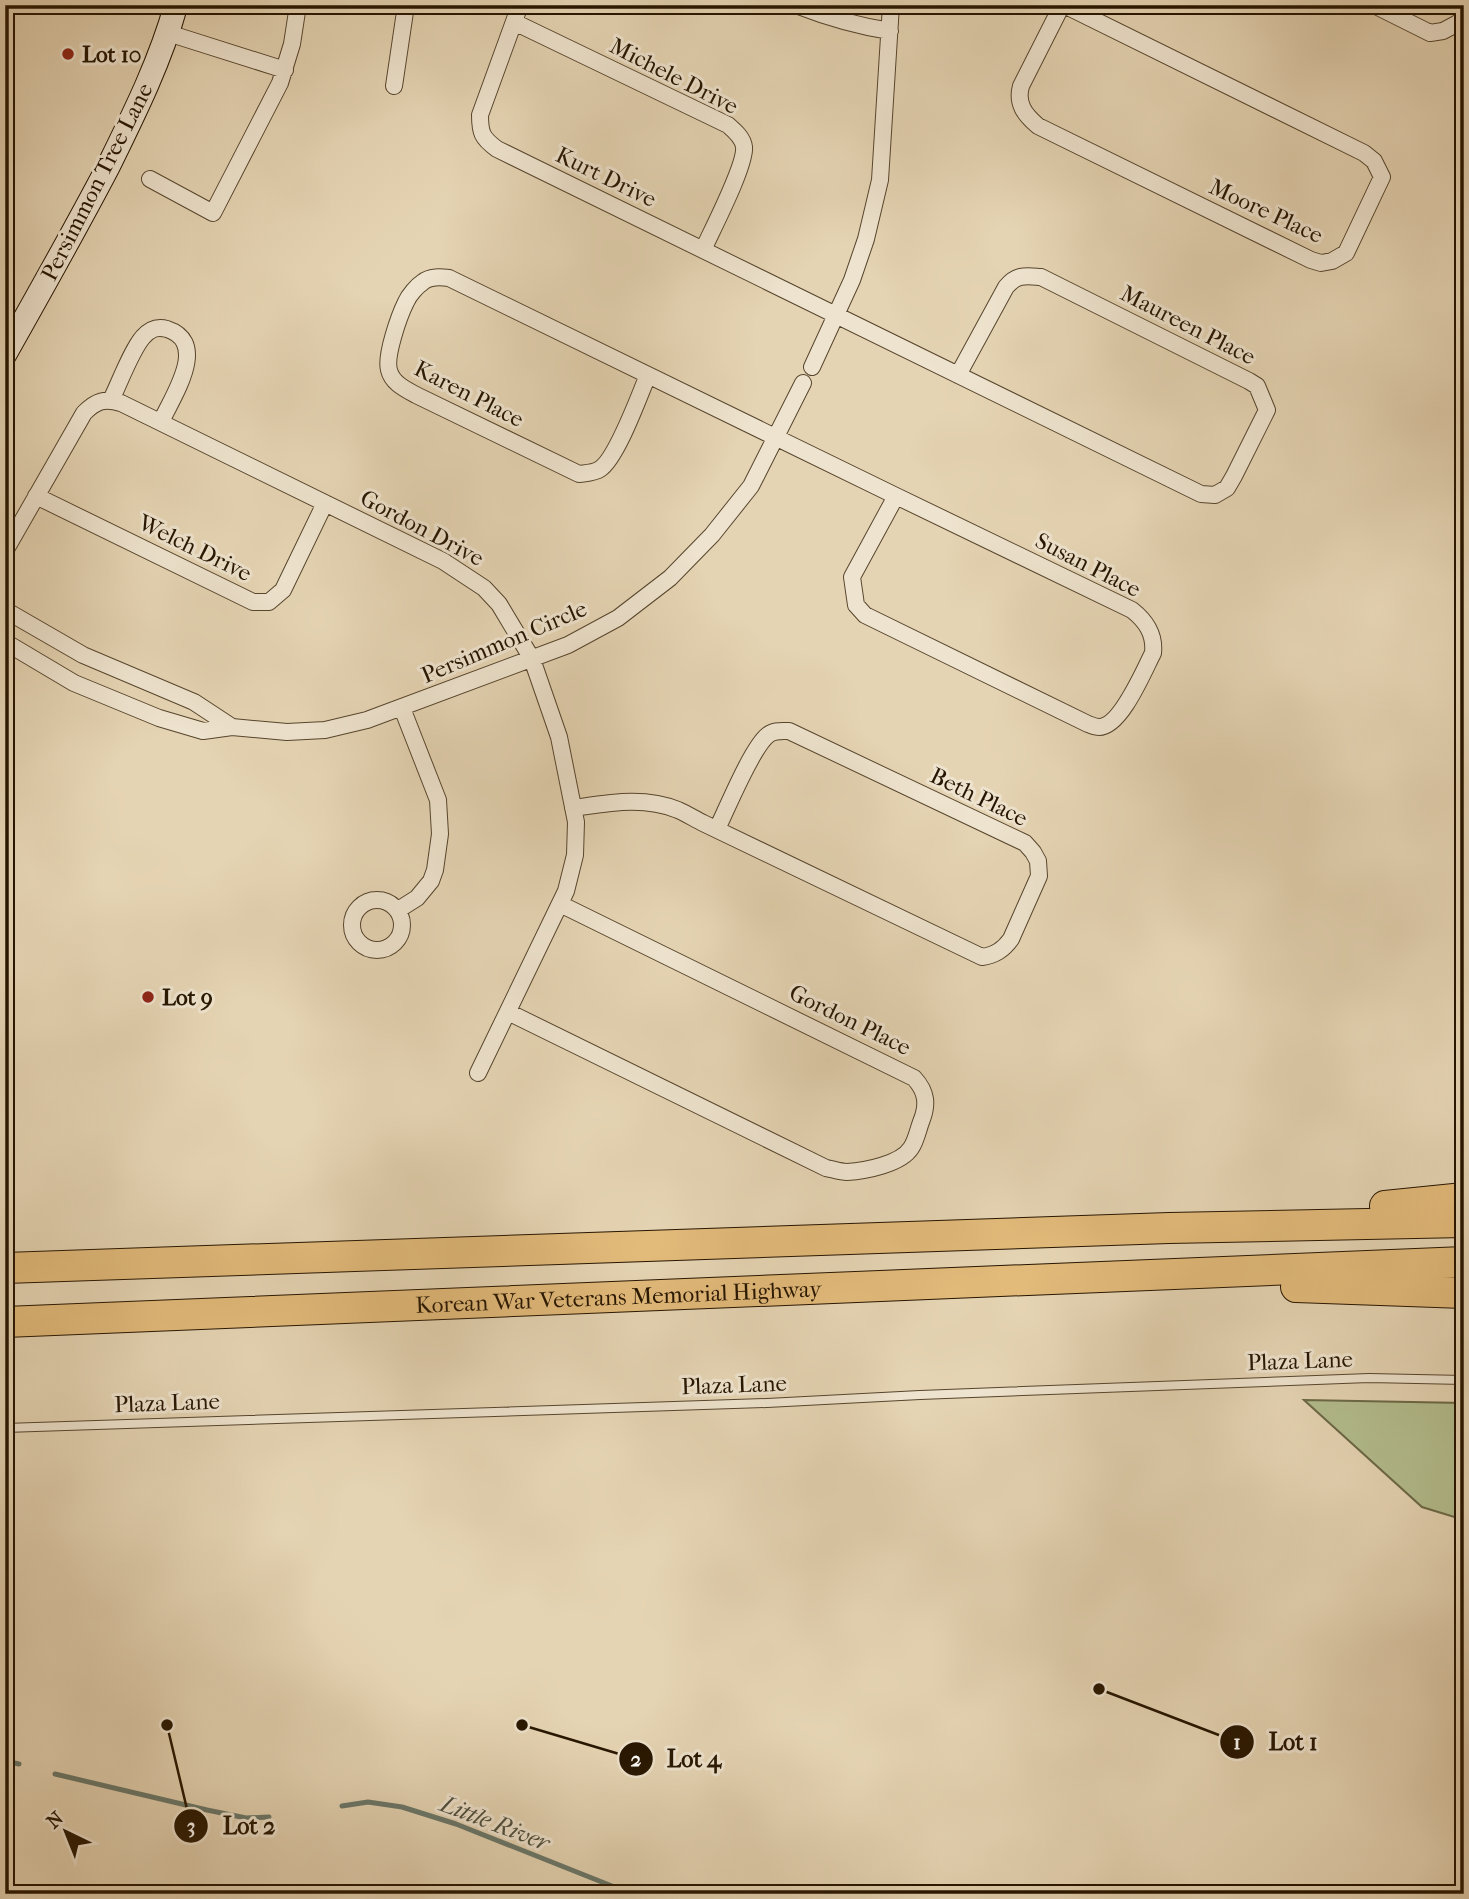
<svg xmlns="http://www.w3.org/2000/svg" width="1469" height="1899" viewBox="0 0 1469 1899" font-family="'IM FELL French Canon',serif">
  <rect width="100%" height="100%" fill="#e5d4b3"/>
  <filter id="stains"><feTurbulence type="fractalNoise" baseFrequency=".00286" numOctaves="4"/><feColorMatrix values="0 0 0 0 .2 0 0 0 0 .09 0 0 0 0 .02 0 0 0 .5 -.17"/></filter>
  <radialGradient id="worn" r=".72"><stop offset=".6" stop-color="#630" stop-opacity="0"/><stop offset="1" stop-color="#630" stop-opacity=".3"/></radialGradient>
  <path fill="#b3bd8e" stroke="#6c6947" stroke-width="2" d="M1304,1400l160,3v117l-42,-13z"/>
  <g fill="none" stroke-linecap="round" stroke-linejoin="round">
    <path stroke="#69776a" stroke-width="5" d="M5,1761l14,3
      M55,1774l152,36 39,8 23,-1
      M342,1806l26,-4 34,5 54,17 176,70"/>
    <g stroke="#56452d" stroke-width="10">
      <path id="lane" d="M5,1428l762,-25 153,-8 449,-17 95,2"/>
    </g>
    <g stroke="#56452d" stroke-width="18">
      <path id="street" d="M520,5l-40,110c0,18 2,23 17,34l704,345 14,1 12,-7 7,-12 33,-66 -10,-24 -8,-5 -208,-104c-16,-1 -24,-3 -35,10l-48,88
        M796,5c31,12 61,21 94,26
        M1062,5l-41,81c-5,18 4,29 17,40l273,134 10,3 11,-2 14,-8 36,-76 -8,-16 -10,-8 -300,-148
        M1374,5l56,28 13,-2 15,-8 6,-7
        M514,22l214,103c7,6 15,13 16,22 2,18 -32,83 -41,103
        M168,33l117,37
        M394,86l12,-81
        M150,179l63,34 67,-130 12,-39 6,-39
        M812,367l40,-87 14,-41 14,-59 11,-175
        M648,375c-9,21 -31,83 -48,94 -6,4 -14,4 -21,5l-163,-79c-11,-6 -24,-12 -27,-25 -4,-14 10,-54 17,-68 3,-7 11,-16 17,-20 7,-6 18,-5 26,-4l447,218
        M111,400c8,-16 21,-51 32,-63 7,-8 14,-11 24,-8 43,14 5,68 -6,93
        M36,496l217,106h16l14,-12 42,-87
        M896,496l236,114c14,11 23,24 21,43 -9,17 -32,74 -54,74 -4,0 -8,-2 -11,-3l-223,-109 -9,-10 -4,-28z
        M5,551l79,-138c12,-12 20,-15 37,-10l322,158 41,27 15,16 33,55 27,78 17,85 -1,33 -9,36 -88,182
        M5,610l78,45 111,47 38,25
        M5,642l69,41 85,35 44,13 29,-4 55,5 38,-2 42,-10 201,-75 50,-27 52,-40 42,-43 39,-49 52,-103
        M573,808c36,-5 71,-12 105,2 9,4 17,9 25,13l279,134c13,-2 21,-7 29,-18l28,-63 -1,-15 -5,-9 -8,-9 -236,-112c-8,0 -15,-1 -21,4 -16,12 -41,74 -51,94
        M352 925a25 25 0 1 1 50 0a25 25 0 1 1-50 0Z
        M398,910l19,-12 14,-17 4,-11 5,-36 -2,-34 -36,-92
        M508,1012l318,156c6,1 14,4 21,4 18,-1 54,-8 64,-24 5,-7 7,-18 10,-26 7,-17 6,-30 -7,-44l-354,-174"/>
    </g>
    <g stroke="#261500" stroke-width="25">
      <path id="secondary" d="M5,354c35,-62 70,-124 103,-187 26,-53 52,-105 68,-162"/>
    </g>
    <g stroke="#261500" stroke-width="32">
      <g id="highway">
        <path d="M1385,1206l79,-8"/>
        <path d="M5,1268l1164,-40 295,-6"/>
        <path d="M1296,1287l168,6"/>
        <path id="s1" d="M5,1322l1459,-60"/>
      </g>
    </g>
    <use href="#lane" stroke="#eee3ce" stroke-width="8"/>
    <use href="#street" stroke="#eee3ce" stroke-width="16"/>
    <use href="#secondary" stroke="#eee3ce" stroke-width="23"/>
    <use href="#highway" stroke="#e2ba7a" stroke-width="30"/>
  </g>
  <g fill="#8f2418" stroke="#eee3ce" stroke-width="2.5">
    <circle cx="68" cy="54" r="7"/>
    <circle cx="148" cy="997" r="7"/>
  </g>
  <g text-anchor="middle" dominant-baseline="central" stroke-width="6" stroke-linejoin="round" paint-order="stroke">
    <g font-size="23" font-weight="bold" fill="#261500" stroke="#eee3ce" text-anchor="start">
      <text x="82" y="54">Lot 10</text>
      <text x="162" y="997">Lot 9</text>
    </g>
    <g font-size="23" fill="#261500" stroke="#eee3ce">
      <text transform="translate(674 76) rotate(27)">Michele Drive</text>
      <text transform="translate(606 177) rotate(26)">Kurt Drive</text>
      <text transform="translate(97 182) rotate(-63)">Persimmon Tree Lane</text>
      <text transform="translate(1266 211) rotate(25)">Moore Place</text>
      <text transform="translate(1188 325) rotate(27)">Maureen Place</text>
      <text transform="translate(469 394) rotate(27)">Karen Place</text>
      <text transform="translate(422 528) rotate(28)">Gordon Drive</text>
      <text transform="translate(195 548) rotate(26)">Welch Drive</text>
      <text transform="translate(1088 565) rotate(27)">Susan Place</text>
      <text transform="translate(504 642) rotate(-23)">Persimmon Circle</text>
      <text transform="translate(979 797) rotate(26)">Beth Place</text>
      <text transform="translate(850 1020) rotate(26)">Gordon Place</text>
      <text stroke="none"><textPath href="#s1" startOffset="614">Korean War Veterans Memorial Highway</textPath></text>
      <text transform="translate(1300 1361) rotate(-2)">Plaza Lane</text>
      <text transform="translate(734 1385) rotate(-2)">Plaza Lane</text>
      <text transform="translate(167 1403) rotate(-2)">Plaza Lane</text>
    </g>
    <g font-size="24" font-style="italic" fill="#4d4e3e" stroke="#eee3ce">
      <text transform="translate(495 1823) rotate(21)">Little River</text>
    </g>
  </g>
  <path fill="none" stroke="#261500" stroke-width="2.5" d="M1099 1689L1237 1742M522 1725L636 1759M167 1725L191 1826"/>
  <g fill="#261500" stroke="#eee3ce" stroke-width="2.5">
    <circle cx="1099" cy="1689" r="7"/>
    <circle cx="522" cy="1725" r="7"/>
    <circle cx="167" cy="1725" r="7"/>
    <circle cx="1237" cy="1742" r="18"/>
    <circle cx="636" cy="1759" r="18"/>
    <circle cx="191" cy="1826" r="18"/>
  </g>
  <g font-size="21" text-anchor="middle" font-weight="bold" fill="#fff">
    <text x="1237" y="1749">1</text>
    <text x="636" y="1766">2</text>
    <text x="191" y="1833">3</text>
  </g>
  <g font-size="24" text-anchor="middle" font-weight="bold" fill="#261500" stroke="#eee3ce" stroke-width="6" stroke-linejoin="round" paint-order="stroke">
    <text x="1293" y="1750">Lot 1</text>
    <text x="694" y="1767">Lot 4</text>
    <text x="249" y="1834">Lot 2</text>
  </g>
  <rect width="1469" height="1899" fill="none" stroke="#e5d4b3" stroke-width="28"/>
  <rect x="7" y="7" width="1455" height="1885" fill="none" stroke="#261500" stroke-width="3.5"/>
  <rect x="14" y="14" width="1441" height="1871" fill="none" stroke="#261500" stroke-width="2"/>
  <g transform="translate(66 1832) rotate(317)" stroke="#eee3ce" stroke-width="5" paint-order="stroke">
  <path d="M0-5L12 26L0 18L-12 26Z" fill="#261500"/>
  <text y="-10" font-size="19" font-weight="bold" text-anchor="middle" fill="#261500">N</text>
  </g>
  <rect width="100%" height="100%" filter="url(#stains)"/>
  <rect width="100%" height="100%" fill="url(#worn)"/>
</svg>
